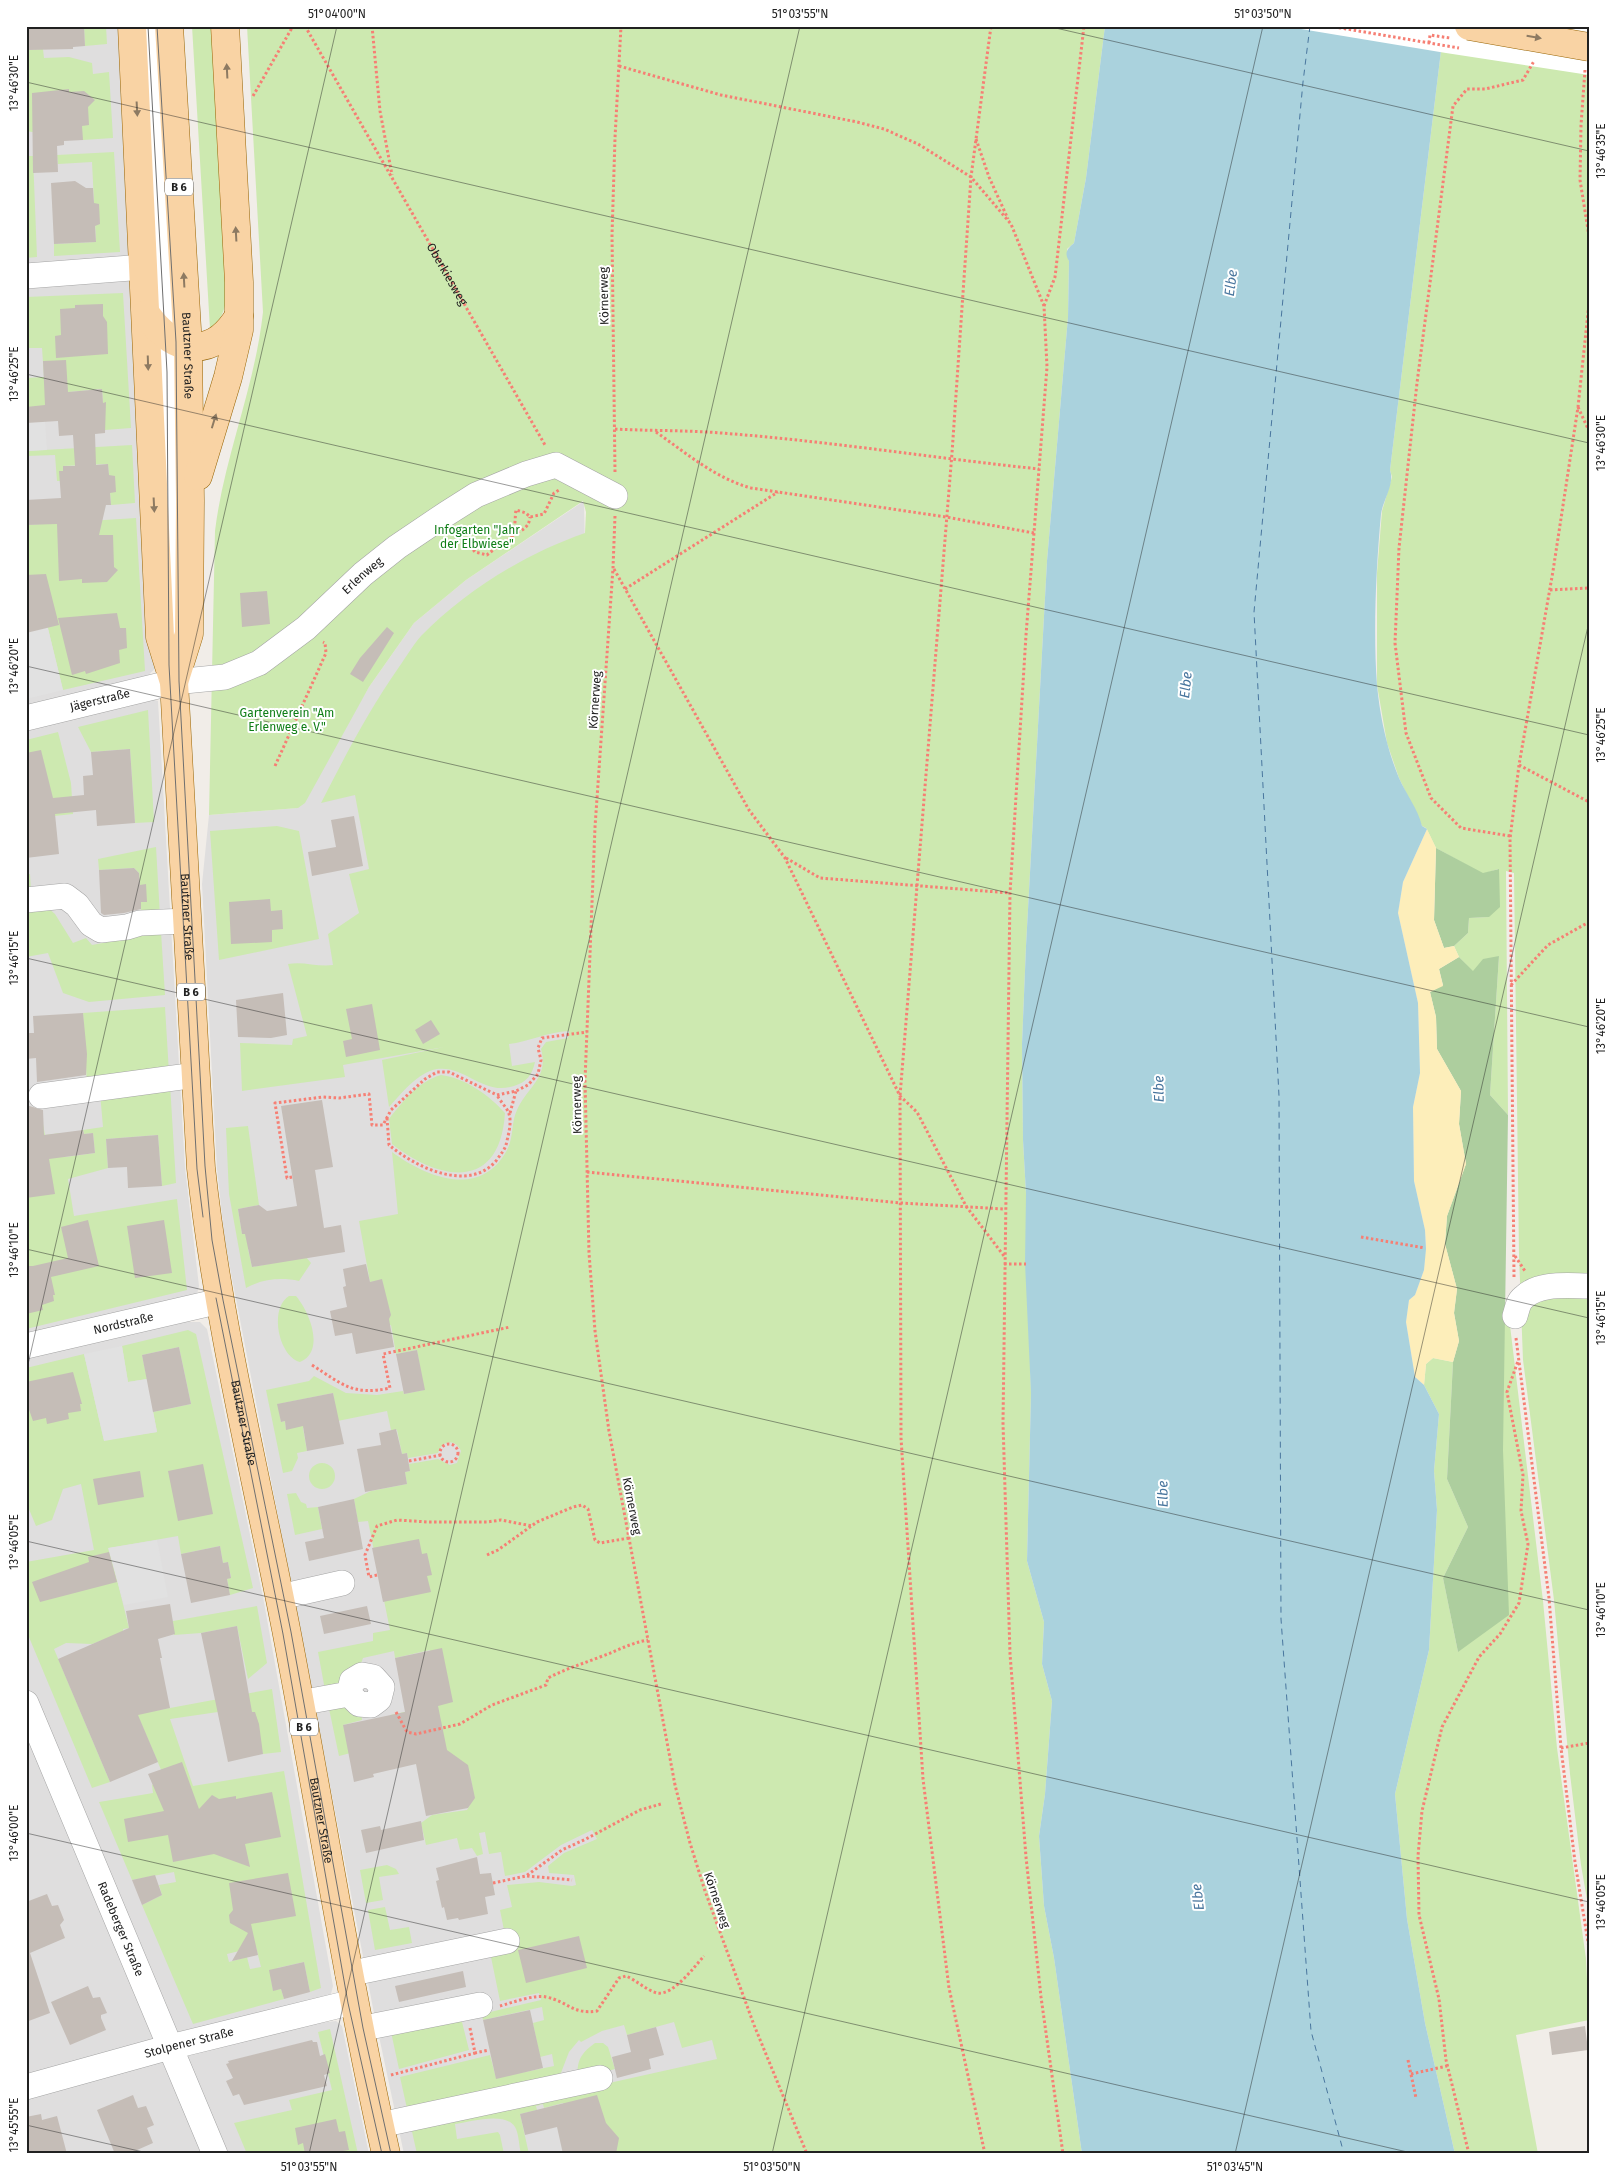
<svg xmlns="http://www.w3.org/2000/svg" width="1615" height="2180" viewBox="0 0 1615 2180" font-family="'Fira Sans',sans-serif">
  <rect width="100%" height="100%" fill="#f1ede8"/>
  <path fill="#dfdede" d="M26,26h92l39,641 -11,10v20l12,4 27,467 14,118 -2,8 -14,7 5,21h12l7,7 56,268 70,389 -2,8 -8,4 -5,25 18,-2 6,5 27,128h-343z
    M584,501l1,53 203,1600h-384l-31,-146 -148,-766 -8,-73 -15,-285 7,-69 88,-7 72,-121 45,-64 52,-43z"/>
  <path fill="#cde9b0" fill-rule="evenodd" d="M27,26l1,24 15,-1 1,9 25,-1 23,6 1,11 16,-2 4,66 -30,2 -57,-9z
    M84,26h22l1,18 -22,2z
    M192,26h21l13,276c-3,12 -6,19 -16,27z
    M247,26h858l-19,152 -12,65 -7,6 2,12 -1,56 -21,244 -21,385 -4,98 1,96 3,54 5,199 -4,168 17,61 -2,42 10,37 -7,93 -6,42 5,70 10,52 28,196h-483l-36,-51 -19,5 -1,-4 -7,2 1,4 -17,4 9,40h-8c-2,-8 -2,-20 -6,-27 -10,-16 -45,-5 -60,-3l2,15 41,-7 2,3 4,19h-87l-6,-27 306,-68 -5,-19 -30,8 -8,-26 -47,13 -3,-10 -22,6 -21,11 -2,-2 -10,12 -10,26 -151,35 -8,-36 90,-22 6,23 58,-12 -2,-12 -12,3 -7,-34 11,-3 -2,-13 -59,13 -1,-6 59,-14 -2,-7 -39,8 -9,-44 14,-22 -5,-25 12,-3 -5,-22 32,-3 33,4 4,-1 -2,-10 -25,-2 -1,-7 16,-13 33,-14 -5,-9 -31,15 -36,27 -20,4 -4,-24 -12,2 -4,-22 -6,1 4,21 -6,2 -5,-8 -12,2 -3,-12 -31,7 -5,-22 11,-8 35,-5 3,-5 -2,-1 5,-13 -3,-18 -73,-32 -58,15 -11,-52 17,-3 16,11 1,8 -19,5 50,8 -3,-18 52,-11 -12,-54 -35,8 -1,-7 -31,7 -4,11 -17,19 -17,2 -7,-38 55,-11v-8l17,-3 -22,-109 -10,1 -4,-23 17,-8 36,-7 -2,-12 5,-1 -1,-7 29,-5 12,6 7,-2 4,-12c-5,-12 -19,-12 -23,2l-30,5 -1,-5 -5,1 -5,-24h-6l-4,-19 -84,17 4,23 -10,2 1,5 -6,13 -9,2 -17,-83 43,-9 5,-5 32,17 31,2 26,-4 1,3 20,-4 -7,-40 -21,4 -5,-29 -3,1c0,-12 7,-13 -4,-24l2,-2 -4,-20 -12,2 -11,-61 39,-7 -6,-62c35,26 89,47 115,-2 7,-13 4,-28 10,-40 11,-24 32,-32 24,-61l5,-7 22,-4 1,-7c-22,1 -41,11 -60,13l3,22 23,-4c-3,13 -8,20 -21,24 -31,10 -49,-21 -77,-17 -19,3 -36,25 -48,38l-7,-47 62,-13 -101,18 2,12 -103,14 -2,-48 52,2 1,-6 14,-3 -19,-72c15,-3 29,3 45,1l-5,-31 31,-21 -10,-39 20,-5 -14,-74 -34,8c24,-47 48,-93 78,-136 7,-10 14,-22 22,-31 45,-46 104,-82 164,-103l1,-21 -3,-11 -117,79 -52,43 -45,64 -64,116 -7,5 -89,7 6,-284c9,-74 40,-144 48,-219zM333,1393l3,18 -50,18 -1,-8 -4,1 -3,-18z
    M1444,26h145v1885l-8,-46 -11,-91 -16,-174 -31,-240 -4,-105 -5,-382 -8,-2 2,244 -18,-20 9,-139 -26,16 -14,-15 -5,-11 14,-13 1,-15 20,-1 9,-48 -15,5 -47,-26 -10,-20 -4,-2 -23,-48 -12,-35 -10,-58v-112l5,-62 10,-34 -2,-7z
    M114,152l6,100 -66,4v-12l42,-2 -4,-80 -34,2 -1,-9z
    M26,156h7l4,101 -11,1z
    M123,293l8,135 -26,2 -3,-41 -45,4 1,26 -32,-12v-29l18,-1 -2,-29h-16v-51z
    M132,445l3,58 -24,2 -3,-41 -45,2v15h-6l-2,-26 -29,1v-5z
    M136,518l9,153 -82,19 -18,-73 -19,-36v-56z
    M148,710l6,112 -19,1 -5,-74 -39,3 -13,-25z
    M58,732l13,51 2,31 -47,5v-79z
    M277,826l22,5 20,108 -100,21 -9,-129z
    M156,847l4,69h-19l-2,-43 -5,-5 -35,2 -1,-11z
    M30,874l2,35 15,-2 8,7 18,29 13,-5 6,7 69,-13 4,63 -76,7 -26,-9 -15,-40 -22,4v-82z
    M165,1007l4,66 -82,12 -4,-72z
    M441,1075c24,3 48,20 64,38 -5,78 -64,69 -113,31l-3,-25c14,-18 30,-38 52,-44z
    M170,1084l6,99 -14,3 -4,-51 -52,4 2,29 -40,11 6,37 103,-17 10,91 -161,39v-198l17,-7 2,11 16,-2 4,24 30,-4 -2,-20 -9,1 -1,-4 20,-3 -3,-34z
    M248,1126l11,79 -21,4 4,25 68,-11 -62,26 4,18 54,-10 5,6 -12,18c-18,-4 -37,-2 -53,7l-17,-94 -3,-66z
    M289,1296h7c13,15 30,55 4,66 -22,-6 -31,-54 -11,-66z
    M1503,1308l6,9 34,284 14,147 29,211 3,61 -73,15 22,119h-83l-30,-131 -18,-104 -12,-125 34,-144 8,-140 -3,-39 5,-57 -15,-29 2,-21 7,-6 20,4 -6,117 21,48 -25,51 15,74 45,-202z
    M188,1330l8,4 57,254 -23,7 -3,-16 4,-2 -3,-15 -5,1 -3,-17 -39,8 -3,-18 -69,12 20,80 -6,1v5l31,77 118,-22 9,63 -18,2 -11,-42h-34l-48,7 23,67 91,-15 37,217 -11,4 -6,-30 -27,6 2,8 -8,3 2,11 8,-1 3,10 -91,25 -51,-119 20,-10 -3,-10 17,-3 -2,-10 -42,8 -33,-78 54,-9 -1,-8 13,-6 -60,-140 -13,5 -26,-1 -12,6 56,133 -18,6 -66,-158v-68l68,-12 -13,-66 -18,5 -11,31 -16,6 -10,-24v-134l58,-14 20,86 53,-8 -4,-20 38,-8 -12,-57 -37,8 5,24 -19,3 -6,-36zM256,1947l5,20 -11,2 -3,-12 -18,5 -2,-8z
    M309 1476a13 13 0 1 1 26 0a13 13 0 1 1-26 0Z
    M296,1493l5,9 5,2 1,4 11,-1 4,22 -27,6 -8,-41z
    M257,1606l10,57 -19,16 -11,-53 -36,7 -27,2 -1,-14z
    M387,1865l9,4 3,5 -20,3 4,23 -17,3 -6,-33z
    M385,1907l5,23 19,-3 3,16 -37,7 -7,-40z
    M461,2018l8,32 -70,19 -8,-37z
    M330,2029l28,125h-111l-13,-31 58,-13 -3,-10 43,-10 -14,-58z
    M595,2043h8l5,4 7,22 -37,10c-2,-18 3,-26 17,-36z"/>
  <path fill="#adce9e" d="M1436,848l47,25 16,-4 1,38 -11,10 -20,1 -1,15 -14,13 -10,2 -10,-28z
    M1499,956l-9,139 18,20 -5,335 6,165 -51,37 -15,-74 25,-51 -21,-48 6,-117 6,-21 -5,-28 3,-24 -12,-45 2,-28 19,-52 -7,-40 2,-33 -24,-42 -1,-32 -6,-25 13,-7 -4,-16 20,-12 14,14 10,-12z"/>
  <path fill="#fdeeba" d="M1427,829l9,19 -2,72 10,28 10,-2 5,11 -20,12 4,17 -13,6 6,25 1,32 24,42 -2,33 7,40 -19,52 -2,28 12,45 -3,24 5,28 -6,21 -20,-4 -7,6 -2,21 -9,-8 -9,-55 3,-22 6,-5 9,-25 2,-25 -1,-15 -11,-49 -1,-74 7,-34 -2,-70 -20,-90 5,-31z"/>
  <path fill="#e1e1e1" d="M45,421l2,29 -21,1v-28z
    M48,628l15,62 -37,9v-66z
    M122,1346l6,36 19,-3 10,53 -53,9 -20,-87z
    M157,1540l11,57 -44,8 -16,-57z"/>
  <path fill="#aad2dd" d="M1105,26h339l-54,444c5,14 -7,30 -9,44 -5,54 -8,118 -4,171 3,32 10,64 22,93 7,16 19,31 23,48l5,3 -24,53 -5,31 20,90 2,70 -7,34 1,74 11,49 1,19 -2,21 -9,25 -6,5 -3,22 9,55 9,8 15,29 -5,57 3,39 -8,140 -34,144 12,125 18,104 30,131h-373l-28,-196 -10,-52 -5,-70 6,-42 7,-93 -10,-37 2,-42 -17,-61 4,-168 -6,-130 1,-69 -3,-54 -1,-96 4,-98 21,-385 21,-244 1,-56c-5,-8 -2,-12 5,-18l12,-65z"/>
  <path fill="#fff" d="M1283,26h306v49l-143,-22z"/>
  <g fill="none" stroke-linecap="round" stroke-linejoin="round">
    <path stroke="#49769e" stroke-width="1" stroke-dasharray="6 5" stroke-linecap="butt" d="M1310,26l-7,56 -49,530 25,484 2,523 30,412 33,123"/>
  </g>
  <path fill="#c5bdb7" d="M27,26h57l1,20 -12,1v2l-45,1z
    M69,89v3l15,-1 11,9 -7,7 1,18 -7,1 1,14 -19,1v4l-7,1 1,26 -25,1 -1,-80z
    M75,181l11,7h7l1,15 5,1 1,20 -5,2 1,16 -42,2 -3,-61z
    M103,304v12l4,6 1,32 -52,4 -1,-22 6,-1 -1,-26 15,-1v-3z
    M66,360l2,32 34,-3 1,14 3,-1 -1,31 -10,1 1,31 12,-1 1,11 6,1 1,16 -6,1 1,12h-5l-7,30h14l1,32 4,3 -11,12 -25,1v-4l-23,2 -2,-57 -31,1v-25l35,-2 -2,-27h4v-5h12l-2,-31 -14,1 -1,-15 -32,2v-16l19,-2 -2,-44z
    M46,574l13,51 -33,8v-58z
    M267,591l3,33 -28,3 -2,-34z
    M117,613l3,15h6l1,20 -8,2 1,13 -34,11 -1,-3 -13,4 -14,-57z
    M387,627l7,6 -31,49 -13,-8 10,-16z
    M130,749l5,74 -38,3 -1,-16 -41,4 4,40 -33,4v-105l15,-3 12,48 31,-3 -1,-19 10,-1 -2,-23z
    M354,816l9,50 -51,10 -4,-24 28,-5 -5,-27z
    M134,868l5,5 1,12 6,-1 1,18h-6v7l-17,4 -20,2 -3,-2 -2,-43z
    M270,899l1,12 11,-1 1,19 -11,1v12l-41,2 -2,-42z
    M283,993l4,42 -16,3 -33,-1 -2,-37z
    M372,1004l8,46 -34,7 -3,-16 9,-2 -6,-30z
    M83,1013l4,41 -1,21 -49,7 -1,-24 -10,1v-26h8l-1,-17z
    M431,1020l9,14 -17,10 -8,-14z
    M322,1100l11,67 -18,3 9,58 17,-3 4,27 -93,15 -7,-33h-3l-4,-25 21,-4 8,6 30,-5 -16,-100z
    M26,1105l17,5 1,25 39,-5 1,4 9,-1 2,20 -46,6 6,35 -29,4z
    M158,1135l4,51 -34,2 -1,-21 -19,1 -2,-29z
    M88,1220l11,46 -48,11 4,18h-2l1,6 -12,4 1,5 -17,4v-48h7l35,-8 -7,-31z
    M164,1220l8,53 -37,5 -8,-52z
    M366,1264l4,18 12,-3 9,36 -2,4 5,28 -38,7 -4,-21 -17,3 -5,-25 17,-4 -4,-20 3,-1 -3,-17z
    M179,1347l12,57 -38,8 -11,-57z
    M417,1350l8,40 -21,4 -8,-40z
    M73,1372l9,32h-2l1,7 -13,2 1,6 -22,5 -1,-6 -13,3 -7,-20v-19z
    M333,1393l11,51 -37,7 -4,-25 -17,4 -1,-9 -4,1 -4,-18z
    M396,1429l6,25 5,-1 3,18 -5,1 2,12 -42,8 -8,-43 24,-4 -2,-12z
    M203,1464l10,50 -35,7 -10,-50z
    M140,1471l4,26 -46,8 -5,-26z
    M354,1499l9,50 -54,12 -4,-19 19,-4 -6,-31z
    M419,1539l3,15 5,-1 5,22 -5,1 4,16 -48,10 -11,-54z
    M220,1546l3,17 5,-1 3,16 -4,1 3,16 -39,8 -10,-49z
    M109,1552l8,30 -77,20 -8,-20 57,-20 -1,-5z
    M170,1604l5,30 -17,5 4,19h-2l10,50 -32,7 20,47 -48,20 -52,-123 71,-31 -3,-17z
    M367,1606l4,18 -47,10 -4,-18z
    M237,1626l15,86h3l4,12 4,30 -35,8 -27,-129z
    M442,1648l11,54 -15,4 9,44 21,15 7,33 -7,10 -42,8 -10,-52 -43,10 1,3 -20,5 -11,-57 62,-13 -10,-54z
    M182,1762l17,47 13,-14 7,4 17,-3v3l36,-7 9,45 -36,7 5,23 -36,-13 -41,8 -5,-27 -40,7 -4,-23 40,-8 -16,-37z
    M421,1821l3,19 -58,13 -5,-23 19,-4 1,4z
    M477,1857l3,17 11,-1 4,22 -10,2 3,17 -29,6 -1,-2 -11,2 -3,-13 -2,1 -6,-27 3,-1 -3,-12z
    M288,1873l8,43 -45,8 7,31 -26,6 16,-28 -18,-10 -1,-8 4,-5 -4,-27z
    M155,1875l7,20 -20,10 -10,-25z
    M47,1894l5,12 6,-1 6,15 -4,5 5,13 -35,15 20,60 -24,9v-120z
    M579,1936l8,32 -61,15 -8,-33z
    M304,1962l6,30 -26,7 -3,-10 -8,2 -4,-21z
    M463,1971l3,16 -67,15 -4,-16z
    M88,1986l5,12 7,-1 7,16 -6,2v3l5,12 -36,15 -19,-43z
    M530,2010l13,58 -47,11 -13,-59z
    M1585,2026l3,24 -36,5 -3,-23z
    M656,2027l8,28 -15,4 2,10 -34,9 -5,-21 19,-5 -4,-17z
    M312,2040l1,2h4l3,14 5,-2 5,19 -6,2 3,11 -83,19 -5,-11 -6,2 -7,-15 7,-3 -7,-14 3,-1 -1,-2z
    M133,2095l5,13 8,-2 8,19 -7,3 6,15 -25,11h-13l-18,-44z
    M597,2095l9,28 13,15 -3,16h-53l-6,-27 -32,8 -5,-21z
    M41,2114l1,6 15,-4 10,38h-41v-37z
    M336,2119l3,13 6,-1 4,19 -6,1 1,3h-39l-2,-11 -5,2 -3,-17z"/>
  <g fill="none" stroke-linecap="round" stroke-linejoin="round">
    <g stroke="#a5a5a5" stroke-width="26">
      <g id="minor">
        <path d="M153,26l19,346 2,285"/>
        <path d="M26,276l118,-9"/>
        <path id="s2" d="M26,718l148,-36 51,-5 34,-14 47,-35 57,-54 34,-27 49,-33 30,-19 50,-21 30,-9 59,31"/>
        <path d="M26,900l39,-4 12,9 14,19 10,6 26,-3 13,-4 47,-2"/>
        <path d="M41,1096l155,-21"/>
        <path d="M1515,1316c2,-6 3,-14 8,-18 16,-16 45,-12 66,-12"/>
        <path id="s3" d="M26,1346l194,-45"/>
        <path d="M280,1597l62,-14"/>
        <path id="s4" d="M26,1703l189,451"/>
        <path d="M299,1703l50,-9 3,-13 10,-6 11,2 9,10 -3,12 -8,6 -12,-1 -10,-10"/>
        <path d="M348,1974l159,-33"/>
        <path d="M359,2029l121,-24"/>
        <path id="s5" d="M26,2087l144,-40 183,-45"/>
        <path d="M380,2125l220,-47"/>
      </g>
    </g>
    <g stroke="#986505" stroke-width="29">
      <g id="major">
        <path id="s6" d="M132,26l28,611 14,45 27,486c17,155 55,308 85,461 34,175 61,351 100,525"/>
        <path id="s7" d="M169,26l19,320 2,155 -1,133 -15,48"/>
        <path d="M146,314c28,39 66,47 93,2"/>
        <path d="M198,476l30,-99 11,-47v-48l-14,-256"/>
      </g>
    </g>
    <g stroke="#f67f74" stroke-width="3" stroke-dasharray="2.5 2.5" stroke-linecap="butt">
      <path id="s1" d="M305,26l240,419"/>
      <path d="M372,26l8,85 12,64"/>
      <path d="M1429,43l1,-8 20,3"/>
      <path d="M619,66l102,29 136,27 27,7 34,15 53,33 40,47 33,82 3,61 -21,268 -16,258 -7,530 7,231 16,203 15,140 22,157"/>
      <path d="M1585,70l-4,55 -1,55 9,56"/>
      <path d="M253,96l40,-70"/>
      <path d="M976,139l13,38 19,42"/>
      <path d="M1044,306l11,-29 29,-251"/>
      <path d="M1578,407l11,24"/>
      <path d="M615,429c35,2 71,1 106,4 107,8 212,25 318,36"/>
      <path d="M656,432c30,21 59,46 95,56l195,29 88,16"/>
      <path d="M615,472l-3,-237 3,-97 6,-112"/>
      <path d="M615,516l-2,52 -18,259 -10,254 4,172 6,78 14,100 66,354 15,58 15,48 49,134 53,129"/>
      <path d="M458,530l17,22 12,3c6,-6 24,-15 26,-20 2,-4 2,-19 3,-25l10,3 4,4 14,-3 10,-21 5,-3"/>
      <path d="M513,535c9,-5 16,-7 17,-18"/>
      <path d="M614,569l135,241 36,48 115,238 17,16 49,94 38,50"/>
      <path d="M625,589l153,-97"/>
      <path d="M1550,590l39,-2"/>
      <path d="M1519,765l70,37"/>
      <path d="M275,766l51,-113 -1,-10 -2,-1"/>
      <path d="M1510,836l-49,-8 -30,-30 -25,-65 -11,-90 4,-95 18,-165 36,-277 14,-17h18l38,-9 11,-19"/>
      <path d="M786,858l34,20 190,15"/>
      <path d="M1511,985l37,-40 41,-23"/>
      <path d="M510,1113l6,-22"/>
      <path d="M387,1118l2,27c26,22 79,48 107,16 4,-6 8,-10 10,-16 2,-9 6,-22 3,-31 -1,-5 -9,-13 -12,-19"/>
      <path d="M587,1172l314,31 103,6"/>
      <path d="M292,1177l-5,1 -12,-75 48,-6 16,1 30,-4 3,31h11l8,-15 34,-31 12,-7h12l48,23 19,-4 12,-6 10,-11 3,-14 -3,-12 4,-10 45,-6"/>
      <path d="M1361,1237l64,11"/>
      <path d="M1515,1256l10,15"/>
      <path d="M1004,1264h22"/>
      <path d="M1514,1277l-4,-438 9,-74 34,-194 25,-164 11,-104"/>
      <path d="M1516,1338l33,260 12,150 14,114 14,86"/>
      <path d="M312,1365c30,19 40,31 78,23l-7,-34 127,-27"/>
      <circle cx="449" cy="1453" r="9"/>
      <path d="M409,1461l32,-6"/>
      <path d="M487,1555l11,-5 39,-28 36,-15 9,-2 6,4 7,31 5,3 29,-5"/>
      <path d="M377,1575l-8,2 -4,-22 12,-29 20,-6 31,2h59l14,-2 31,6"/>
      <path d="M396,1712l11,20 9,2 44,-10 32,-19 54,-20 2,-7c17,-9 34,-14 52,-21 17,-6 30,-14 48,-17"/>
      <path d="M1561,1748l28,-5"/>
      <path d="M527,1876l45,4"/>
      <path d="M493,1883l33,-7 36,-26 24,-11 54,-29 21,-6"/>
      <path d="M500,2006c11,-3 35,-12 46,-9 21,4 27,18 51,14l22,-33 7,-2c10,4 20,14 31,17 16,3 37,-26 47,-37"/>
      <path d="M470,2028l5,25 14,-3"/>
      <path d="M1408,2060l8,38"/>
      <path d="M1411,2074l36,-8"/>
      <path d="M391,2075l84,-22"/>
      <path d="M985,2154l-36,-166 -26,-209 -22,-341 -1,-342 52,-643 19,-276 20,-151"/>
      <path d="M1469,2154l-23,-94 -7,-61 -20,-84 -1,-59 4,-45 20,-84 37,-70 21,-23 19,-31 9,-59 -7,-33 2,-36 -16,-83 11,-31"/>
    </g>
    <use href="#minor" stroke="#fff" stroke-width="25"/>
    <use href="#major" stroke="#f9d3a4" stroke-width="28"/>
    <path stroke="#6f6f6f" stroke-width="1" d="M148,26l19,346 2,293 28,504 6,48
      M157,26l19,316 3,339 26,485 7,74 11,60 68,332 72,396 28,126
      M216,1298l67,336 65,369 34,151"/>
    <g stroke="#986505" stroke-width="29" stroke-linecap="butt">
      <path id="major-bridge" d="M1469,26l120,21"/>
    </g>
    <path stroke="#f67f74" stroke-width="3" stroke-dasharray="2.5 2.5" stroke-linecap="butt" d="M1329,26l130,22"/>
    <use href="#major-bridge" stroke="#f9d3a4" stroke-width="28"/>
  </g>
  <defs><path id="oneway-solid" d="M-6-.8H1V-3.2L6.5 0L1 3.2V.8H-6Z" transform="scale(1.25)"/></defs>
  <g fill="#8d7a62">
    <use href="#oneway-solid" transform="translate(1534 37) rotate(10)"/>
    <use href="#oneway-solid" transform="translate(227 71) rotate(-93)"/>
    <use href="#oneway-solid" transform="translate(137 109) rotate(87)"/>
    <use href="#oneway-solid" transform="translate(236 234) rotate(-93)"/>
    <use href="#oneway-solid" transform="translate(184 280) rotate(-93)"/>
    <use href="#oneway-solid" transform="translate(148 363) rotate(88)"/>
    <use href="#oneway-solid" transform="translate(214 421) rotate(-73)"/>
    <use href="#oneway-solid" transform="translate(154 505) rotate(87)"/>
  </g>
  <path fill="none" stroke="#212121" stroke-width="1" stroke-opacity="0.45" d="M1047,26l542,125M26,82l1563,361M26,374l1563,361M26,666l1563,361M26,958l1563,360M26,1249l1563,361M26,1373l311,-1347M26,1541l1563,361M26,1833l1390,321M26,2125l126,29M309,2154l491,-2128M772,2154l491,-2128M1235,2154l354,-1532"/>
  <g text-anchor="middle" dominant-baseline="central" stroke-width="4" stroke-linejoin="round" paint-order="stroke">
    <g fill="#fff" stroke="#646464" stroke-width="1">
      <rect x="165" y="178.5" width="28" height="17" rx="4"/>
      <rect x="177" y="983.5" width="28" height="17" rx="4"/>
      <rect x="290" y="1718.5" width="28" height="17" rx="4"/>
    </g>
    <g font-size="11" font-weight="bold" fill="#212121">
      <text x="179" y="187">B 6</text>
      <text x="191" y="992">B 6</text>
      <text x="304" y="1727">B 6</text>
    </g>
    <g font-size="12" fill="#212121" stroke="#fff">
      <text stroke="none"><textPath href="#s1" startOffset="286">Oberkiesweg</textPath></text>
      <text transform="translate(604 296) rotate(-91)">Körnerweg</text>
      <text stroke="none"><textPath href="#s7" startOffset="330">Bautzner Straße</textPath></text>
      <text stroke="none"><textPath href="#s2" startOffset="376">Erlenweg</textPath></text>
      <text stroke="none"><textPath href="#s2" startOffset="76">Jägerstraße</textPath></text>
      <text transform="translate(595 700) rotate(-86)">Körnerweg</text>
      <text stroke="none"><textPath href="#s6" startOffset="894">Bautzner Straße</textPath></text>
      <text transform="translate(577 1105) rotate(-91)">Körnerweg</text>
      <text stroke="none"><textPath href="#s3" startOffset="100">Nordstraße</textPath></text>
      <text stroke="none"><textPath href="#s6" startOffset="1404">Bautzner Straße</textPath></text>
      <text transform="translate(632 1506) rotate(79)">Körnerweg</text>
      <text stroke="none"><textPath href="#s6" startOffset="1809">Bautzner Straße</textPath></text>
      <text transform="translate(717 1900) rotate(71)">Körnerweg</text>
      <text stroke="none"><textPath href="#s4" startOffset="245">Radeberger Straße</textPath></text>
      <text stroke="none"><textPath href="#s5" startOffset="169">Stolpener Straße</textPath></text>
    </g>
    <g font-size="12" fill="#0f7e16" stroke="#fff">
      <text x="477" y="530">Infogarten "Jahr<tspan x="477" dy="14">der Elbwiese"</tspan></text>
      <text x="287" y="713">Gartenverein "Am<tspan x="287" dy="14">Erlenweg e. V."</tspan></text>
    </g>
    <g font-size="14" font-style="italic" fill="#49769e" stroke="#fff">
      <text transform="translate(1231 283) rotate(-83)">Elbe</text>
      <text transform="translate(1186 685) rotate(-84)">Elbe</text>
      <text transform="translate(1159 1089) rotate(-91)">Elbe</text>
      <text transform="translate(1163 1494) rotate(-91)">Elbe</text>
      <text transform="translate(1198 1897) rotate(-97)">Elbe</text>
    </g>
  </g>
  <rect width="1615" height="2180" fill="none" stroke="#ffffff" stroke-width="55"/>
  <rect x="28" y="28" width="1560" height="2124" fill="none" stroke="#212121" stroke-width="2"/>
  <g font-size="12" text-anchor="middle" fill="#212121">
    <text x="337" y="18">51°04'00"N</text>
    <text x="800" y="18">51°03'55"N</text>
    <text x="1263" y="18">51°03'50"N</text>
    <text transform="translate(14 83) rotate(-90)" y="4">13°46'30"E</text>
    <text transform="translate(1601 151) rotate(-90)" y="4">13°46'35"E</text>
    <text transform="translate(14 374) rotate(-90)" y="4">13°46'25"E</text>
    <text transform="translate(1601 443) rotate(-90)" y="4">13°46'30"E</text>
    <text transform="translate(14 666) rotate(-90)" y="4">13°46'20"E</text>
    <text transform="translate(1601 735) rotate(-90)" y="4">13°46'25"E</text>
    <text transform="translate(14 958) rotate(-90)" y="4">13°46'15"E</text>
    <text transform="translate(1601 1026) rotate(-90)" y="4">13°46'20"E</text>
    <text transform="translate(14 1250) rotate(-90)" y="4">13°46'10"E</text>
    <text transform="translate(1601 1318) rotate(-90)" y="4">13°46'15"E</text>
    <text transform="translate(14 1542) rotate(-90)" y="4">13°46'05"E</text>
    <text transform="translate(1601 1610) rotate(-90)" y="4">13°46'10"E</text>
    <text transform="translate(14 1833) rotate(-90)" y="4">13°46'00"E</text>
    <text transform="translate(1601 1902) rotate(-90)" y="4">13°46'05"E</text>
    <text transform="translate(14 2125) rotate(-90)" y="4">13°45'55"E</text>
    <text x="309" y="2171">51°03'55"N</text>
    <text x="772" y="2171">51°03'50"N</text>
    <text x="1235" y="2171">51°03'45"N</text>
  </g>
</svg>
